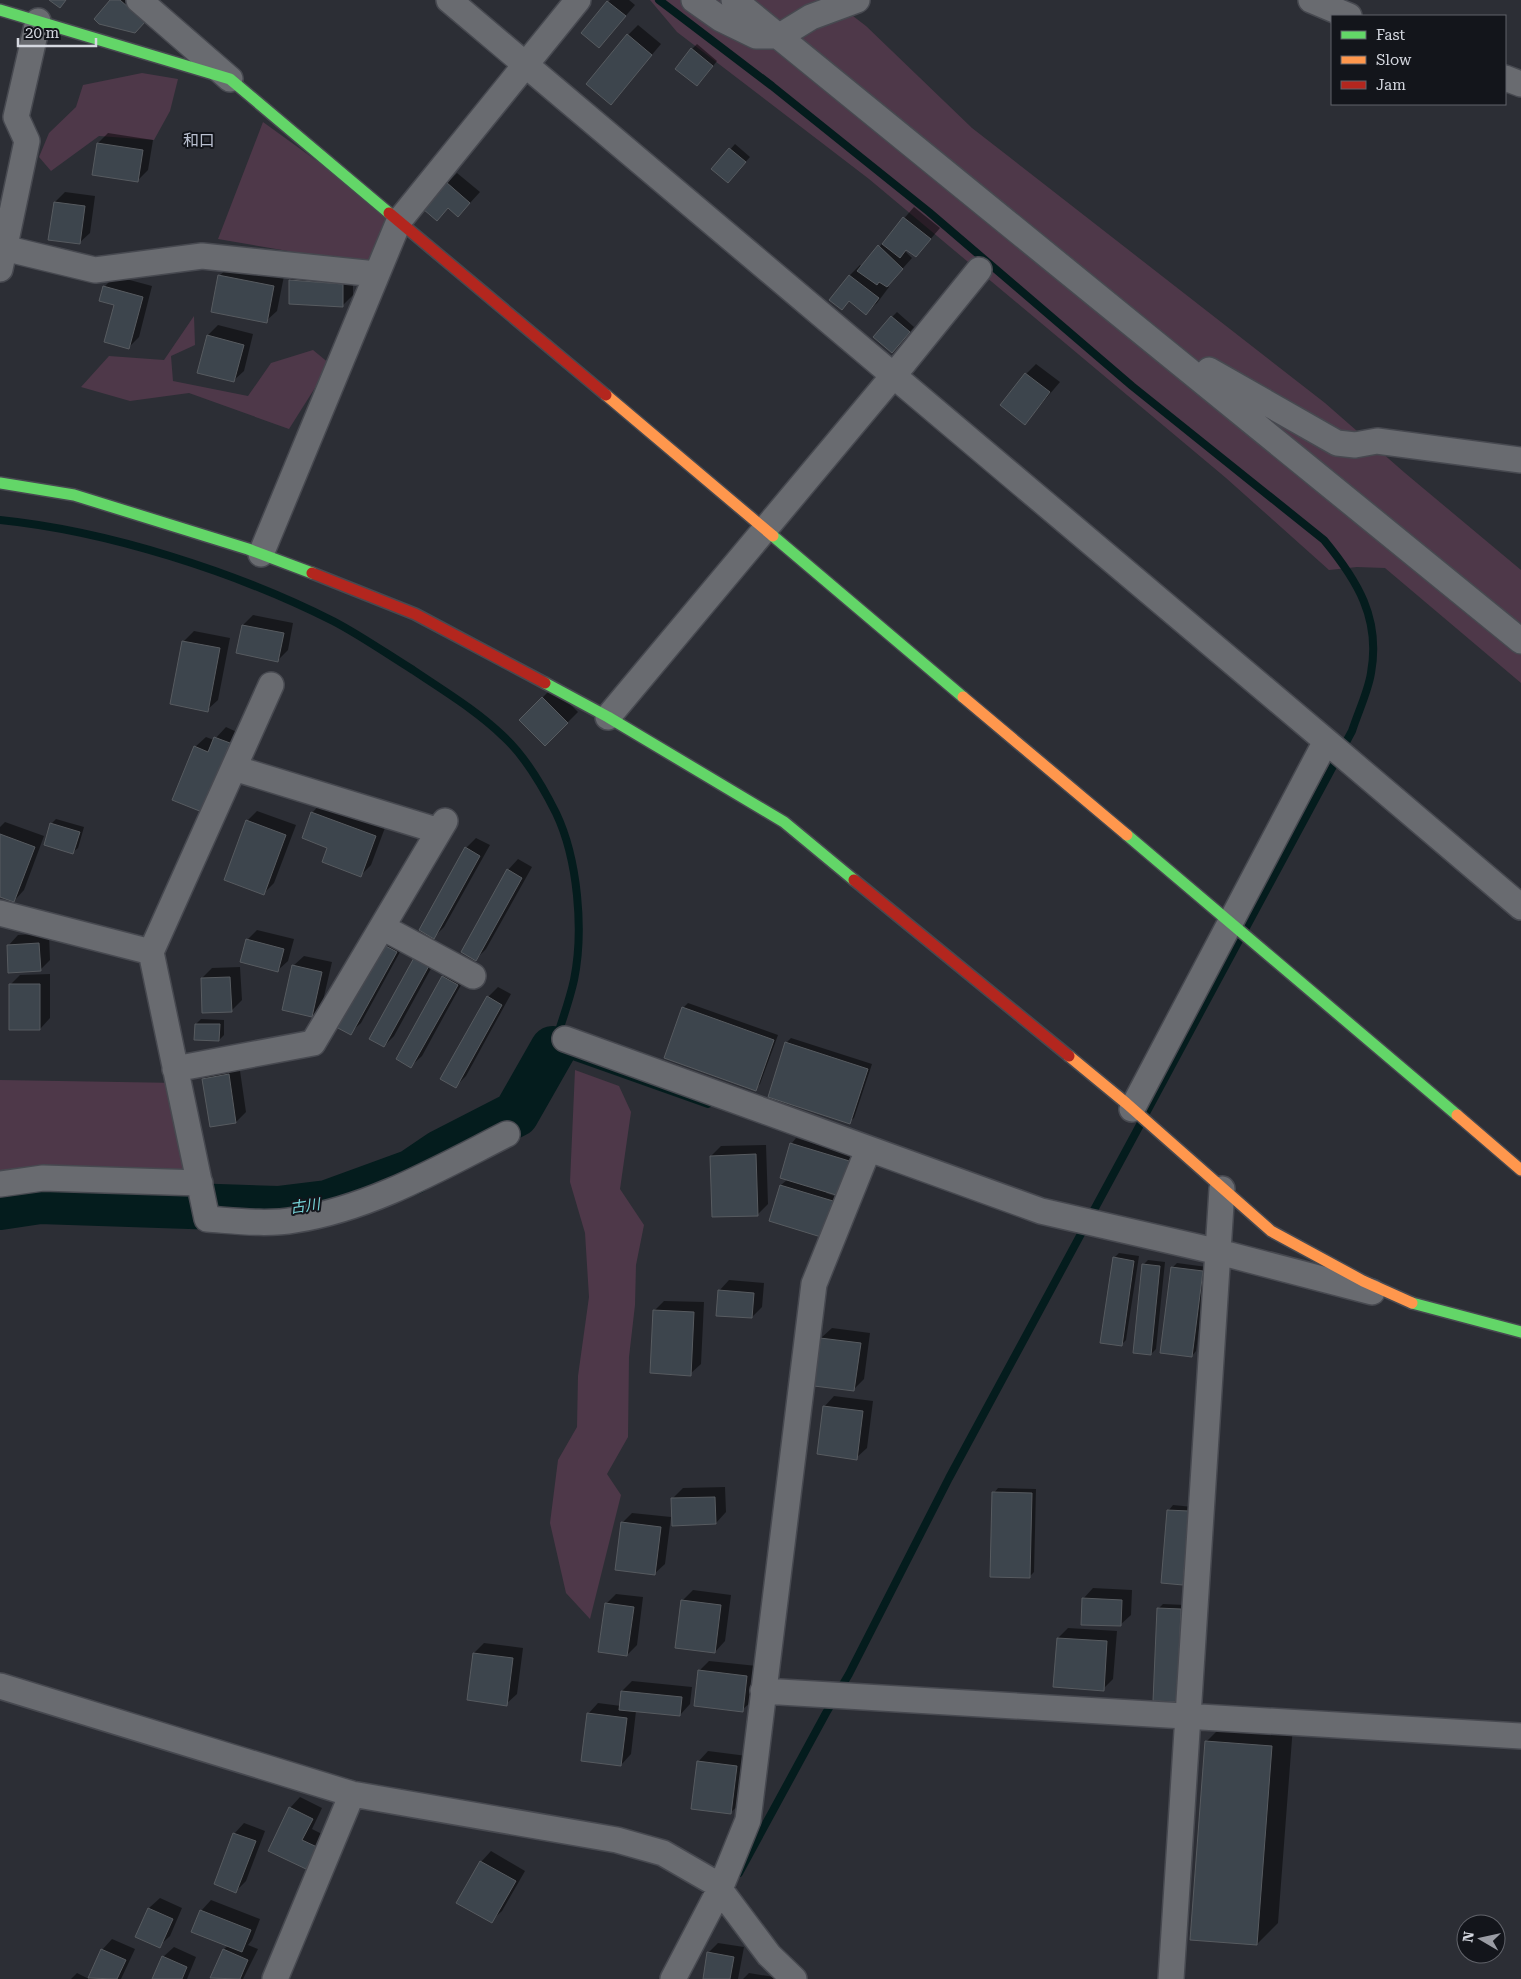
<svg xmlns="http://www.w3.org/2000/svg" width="1521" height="1979" viewBox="0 0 1521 1979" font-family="'Roboto Serif','Noto Sans JP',serif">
  <rect width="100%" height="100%" fill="#2c2e35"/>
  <path fill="#4e3849" d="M650,0h70l235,189 -218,-189h95l34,26 106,102 353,275 80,70 116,97v113l-136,-115 -28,-1 -28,3 -103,-92 -357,-299 -192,-147z
    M142,73l36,6 -8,32 -16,29 -55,-4 -48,35 -12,-14 10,-24 27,-26 7,-22z
    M263,122l130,94 -23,49 -152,-26z
    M194,316l1,29 -24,11 2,25 75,15 23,-33 42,-13 17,14 -41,65 -100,-36 -59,8 -49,-14 28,-31 55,4z
    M575,1070l44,16 12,26 -11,77 24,36 -8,40 -1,40 -6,52 -1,80 -21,37 14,21 -31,124 -24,-26 -16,-70 8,-63 19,-33 1,-51 11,-79 -4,-64 -15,-51z
    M0,1080l179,3 7,100 -186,1z"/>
  <path fill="#0007" d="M112,0h30l4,21 -11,11z
    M610,0h19l6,5 -36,42 -17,-14z
    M638,25l23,19 -50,59 17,-68z
    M697,44l20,17 -15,19 -10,-31z
    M108,133l45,7 -5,30 -10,10 -40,-37z
    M735,144l15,13 -18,20 -19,-8z
    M457,173l23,19 -22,24 -11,-33z
    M65,192l30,4 -5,37 -11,10 -24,-41z
    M914,207l26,21 -24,28 -9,-7 -2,2 7,7 -25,28 2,1 -12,16 -11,10 -16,-13 -9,9 -10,-9 19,-25 10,-10 2,2z
    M230,266l54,10 -7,35 -11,10 -47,-45z
    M301,270l52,4v21l-11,11 -52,-26z
    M115,276l37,10 -13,51 -11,11 -13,-44 -11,-17z
    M897,312l17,15 -17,20 -5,-30z
    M218,325l35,9 -9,37 -11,10 -25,-46z
    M1036,364l24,18 -35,41 1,-49z
    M253,615l40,8 -5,27 -10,10 -35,-35z
    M194,631l36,7 -12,62 -11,10 -23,-69z
    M553,687l25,25 -33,33 -25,-25z
    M226,727l13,6 -27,68 -17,-54 11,-10 8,3z
    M322,802l64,23 -15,40 -10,10 -32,-28 -17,-34z
    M257,811l39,14 -22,58 -10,10 -17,-72z
    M56,819l28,8 -6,21 -5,4 -22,-28z
    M5,822l39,14 -20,54 -10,11 -14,-5v-69z
    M476,838l14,7 -46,82 -10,10 32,-89z
    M518,859l14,8 -46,82 -10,10 32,-89z
    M257,930l37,9 -6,22 -11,10 -30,-31z
    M49,933l1,27 -10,10 -32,-24 10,-11z
    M393,934l13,7 -45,82 -11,10 33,-89z
    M426,946l13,8 -45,82 -10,10z
    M304,956l28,6 -10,43 -10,11 -19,-50z
    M240,967l2,33 -10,10 -30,-32 10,-10z
    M454,967l13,7 -45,82 -11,10 32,-89z
    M50,974v44l-10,11 -30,-44 10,-10z
    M498,987l13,7 -45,82 -10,10 32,-89z
    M688,1003l90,32 -18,49 -5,5 -72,-81z
    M201,1019l23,1v15l-5,5 -23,-16z
    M791,1038l81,26 -18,54 -5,4 -63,-79z
    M239,1064l7,48 -10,10 -32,-43 10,-10z
    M796,1138l64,20 -33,33 -1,2 11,4 -11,34 -45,-46 7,-6 -7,-2 11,-34z
    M766,1145l2,59 -11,11 -46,-59 10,-10z
    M1119,1253l20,3 -13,84 -5,5 -7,-87z
    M1148,1260l17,2 -9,87 -5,5 -8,-89z
    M1177,1263l30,4 -11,84 -4,5 -20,-88z
    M729,1280l35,3 -2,24 -10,10 -33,-26z
    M664,1301l40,1 -3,62 -11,10 -36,-63z
    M832,1328l38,5 -6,46 -10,10 -33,-51z
    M834,1396l39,5 -6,47 -11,10 -32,-51z
    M725,1487l1,25 -10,11 -44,-24 11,-11z
    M998,1488l38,1 -2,83 -5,5 -35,-84z
    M1173,1505l20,2 -6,72 -5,5 -13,-74z
    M632,1513l39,4 -6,47 -11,10 -32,-51z
    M1093,1588l39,2 -1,25 -11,10 -37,-26z
    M693,1590l38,5 -6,46 -10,11 -33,-51z
    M616,1594l27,3 -6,48 -10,10 -21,-51z
    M1163,1604l22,1 -4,90 -23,-86z
    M1068,1628l49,3 -4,48 -10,10 -45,-51z
    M484,1643l39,5 -6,46 -11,10 -32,-51z
    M709,1661l48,5 -4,34 -11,10 -43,-39z
    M632,1681l60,6 -2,17 -10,11 -44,-4 -5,43 -10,11 -33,-51 10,-11 23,3 1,-15z
    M1227,1721l66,5 -15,197 -21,21 -51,-202z
    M708,1751l39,5 -6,47 -11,10 -32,-51z
    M300,1797l22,11 -10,21 14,7 -10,22 -11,10 -15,-60z
    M244,1823l21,8 -19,50 -10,10 -2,-57z
    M491,1851l34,20 -23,40 -11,10 -10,-59z
    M160,1898l22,10 -12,28 -11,10 -22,-10 12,-28z
    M211,1900l49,19 -8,21 -4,5 10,4 -15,30 -31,-2 12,-28 5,-4 -28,-34z
    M112,1939l23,10 -14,30h-50l6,-6 12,6 13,-29z
    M718,1943l26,4 -6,32h-34l4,-26z
    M174,1947l22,10 -9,22h-34l10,-22z
    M749,1973l25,4v2h-31z"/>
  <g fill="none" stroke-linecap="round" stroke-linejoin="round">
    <path stroke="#041c1d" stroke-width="8" d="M659,0l113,86 157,126 203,174 192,154c33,40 57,78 47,133 -3,19 -13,39 -19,58l-206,382
      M0,520c108,11 236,52 333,101 27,14 54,33 80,49 31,21 63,40 90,66 22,20 40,51 53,77 22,46 28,118 18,167 -5,23 -14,46 -21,69l155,55
      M739,1873l87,-160 23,-39 100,-196 192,-355"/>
    <path stroke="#041c1d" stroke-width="46" d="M0,1207l40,-6 238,8 49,-6 85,-31 28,-19 76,-39 37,-65"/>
  </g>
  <path fill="#3d454d" stroke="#575b60" d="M49,0h17l-6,8z
    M110,0h10l25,22 -10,11 -36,-9 -5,-5z
    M607,1l19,15 -27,32 -18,-15z
    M627,34l25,21 -41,50 -25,-21z
    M691,48l22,18 -16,20 -22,-17z
    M97,143l46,7 -5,32 -46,-7z
    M729,148l17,14 -18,21 -17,-14z
    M446,182l24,21 -12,14 -10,-9 -11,13 -14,-12z
    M54,202l31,4 -5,38 -32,-4z
    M903,217l28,22 -15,18 -10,-7 -6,8 -18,-14z
    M878,245l25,24 -16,18 -8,-5 -2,3 -20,-14z
    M218,275l56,11 -7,37 -56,-11z
    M849,275l30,23 -13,17 -17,-14 -7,9 -13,-10z
    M289,280l54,4v23l-54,-3z
    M103,286l40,11 -14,52 -25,-7 10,-37 -15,-4z
    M891,316l19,16 -18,21 -19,-16z
    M207,335l37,10 -10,37 -37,-9z
    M1025,373l25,19 -25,33 -25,-20z
    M242,625l42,8 -6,29 -42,-9z
    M182,641l38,7 -12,64 -38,-8z
    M542,697l26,26 -23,23 -26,-26z
    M214,737l16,6 -28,69 -30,-12 22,-54 14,6z
    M311,812l65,24 -15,41 -39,-15 5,-14 -25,-10z
    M246,820l40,15 -22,60 -40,-15z
    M50,823l30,9 -7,22 -29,-9z
    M0,834l35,13 -21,55 -14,-5z
    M465,847l15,9 -46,83 -15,-9z
    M507,869l15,9 -46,83 -15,-9z
    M246,939l38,10 -6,23 -38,-10z
    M39,943l2,28 -33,2 -1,-28z
    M382,944l15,8 -46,83 -15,-8z
    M415,956l15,8 -46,83 -15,-8z
    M292,965l30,7 -10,45 -30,-7z
    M442,976l16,9 -47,83 -15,-9z
    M230,977l2,35 -30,1 -1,-35z
    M9,984h31v46h-31z
    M487,996l15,9 -46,83 -16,-9z
    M682,1007l92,33 -18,51 -92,-33z
    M195,1024h25l-1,17 -25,-1z
    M785,1042l83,27 -18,55 -82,-27z
    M229,1074l7,49 -26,4 -8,-48z
    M790,1143l66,20 -10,35 -66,-20z
    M756,1154l2,62 -46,1 -2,-61z
    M780,1185l53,16 -12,36 -52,-16z
    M1113,1257l21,4 -12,85 -22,-3z
    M1142,1264l18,2 -9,89 -18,-2z
    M1171,1267l32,4 -11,86 -32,-4z
    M718,1290l36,3 -2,25 -36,-2z
    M653,1310l41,2 -3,64 -41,-3z
    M820,1338l41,5 -7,48 -40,-5z
    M823,1406l40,5 -6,49 -40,-6z
    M992,1492l40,1 -2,85 -40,-1z
    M715,1497l1,27 -44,2 -1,-28z
    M1167,1510l22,1 -6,74 -22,-2z
    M621,1522l40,5 -6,48 -40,-5z
    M1082,1598l40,2 -1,26 -40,-1z
    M681,1600l40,5 -6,48 -40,-5z
    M605,1603l29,4 -7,49 -29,-4z
    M1157,1608l24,1 -4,93 -24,-1z
    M1057,1638l50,3 -3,50 -51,-4z
    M473,1653l40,5 -6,48 -40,-6z
    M698,1670l49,6 -4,36 -49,-6z
    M621,1691l61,6 -2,19 -61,-6z
    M587,1713l40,5 -6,48 -40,-5z
    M1205,1741l67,5 -15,199 -67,-5z
    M697,1761l40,5 -6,48 -40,-5z
    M289,1807l24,12 -11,21 15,7 -11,22 -38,-18z
    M233,1833l23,8 -20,52 -22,-9z
    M480,1861l36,20 -24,42 -36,-20z
    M148,1908l25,11 -13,29 -25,-11z
    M200,1910l51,20 -9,22 -51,-20z
    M101,1949l25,11 -9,19 -29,-1z
    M223,1949l25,11 -8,19 -30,-1z
    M707,1952l27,5 -4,22h-27z
    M162,1956l25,11 -5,12h-30z"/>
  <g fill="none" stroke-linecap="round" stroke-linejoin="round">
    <g stroke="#474950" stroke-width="28">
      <path id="street" d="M139,0l91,79
        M449,0l877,741 -194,368
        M694,0l27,19 35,17h24l31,-19 46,-17
        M734,0l787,641
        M1311,0l38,16
        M1505,78l16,6
        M4,248l91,22 107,-14 174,18
        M0,269l27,-128 -11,-24 22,-96
        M1209,370l128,73 18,2 22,-4 144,19
        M261,554l138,-333 179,-221
        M271,685l-120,267 56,267c29,2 60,6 88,1 76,-12 145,-52 212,-86
        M608,717l286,-342 85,-105
        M1326,741l195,166
        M234,768l205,63
        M0,913l151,39
        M382,927l91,49
        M565,1039l476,172 178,41 153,40
        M175,1069l138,-26 132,-222
        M0,1184l43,-6 157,5
        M0,1686l352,108 265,46 46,13 52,30 54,72 25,24
        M763,1691l758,45
        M275,1979l77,-185
        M673,1979l47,-90 28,-69 66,-536 54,-134
        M1171,1979l51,-790"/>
    </g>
    <g stroke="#474950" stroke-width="14">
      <path id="fast" d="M0,10l230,69 159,134
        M0,483l74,12 174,54 64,24
        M773,536l190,161
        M545,683l63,34 176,105 70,58
        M1127,835l330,280
        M1412,1303l109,29"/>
    </g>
    <g stroke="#474950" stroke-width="14">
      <path id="slow" d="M606,395l167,141
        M963,697l164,138
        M1069,1056l57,47 145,128 92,50 49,22
        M1457,1115l64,55"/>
    </g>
    <g stroke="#474950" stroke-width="14">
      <path id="jam" d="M389,213l217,182
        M312,573l103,41 130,69
        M854,880l215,176"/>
    </g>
    <use href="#street" stroke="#696b70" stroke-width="25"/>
    <use href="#fast" stroke="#63d668" stroke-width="11"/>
    <use href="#slow" stroke="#ff974d" stroke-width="11"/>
    <use href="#jam" stroke="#b3261e" stroke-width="11"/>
  </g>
  <g text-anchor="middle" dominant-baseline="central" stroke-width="4" stroke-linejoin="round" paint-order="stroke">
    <g font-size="15" font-style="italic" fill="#77d4d9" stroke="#13151b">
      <text transform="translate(305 1206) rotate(-8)">古川</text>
    </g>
    <g font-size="16" fill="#bac0d0" stroke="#13151b">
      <text x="199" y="140">和口</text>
    </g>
  </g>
  <rect x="1331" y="15" width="175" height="90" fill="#13151b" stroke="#61636a"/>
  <rect x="1341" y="31" width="25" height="8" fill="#63d668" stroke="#61636a"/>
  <text x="1376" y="40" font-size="15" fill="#d5d8e0">Fast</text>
  <rect x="1341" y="56" width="25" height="8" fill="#ff974d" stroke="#61636a"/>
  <text x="1376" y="65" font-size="15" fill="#d5d8e0">Slow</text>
  <rect x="1341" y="81" width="25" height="8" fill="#b3261e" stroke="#61636a"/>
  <text x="1376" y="90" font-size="15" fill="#d5d8e0">Jam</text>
  <g transform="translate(1481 1939) rotate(279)"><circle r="24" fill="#13151b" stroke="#61636a"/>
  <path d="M0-4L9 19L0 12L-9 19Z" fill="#9a9ca4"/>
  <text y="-8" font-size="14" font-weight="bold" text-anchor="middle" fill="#d5d8e0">N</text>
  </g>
  <path d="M18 38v8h78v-8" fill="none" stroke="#d5d8e0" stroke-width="2.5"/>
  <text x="25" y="38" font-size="15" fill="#d5d8e0" stroke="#13151b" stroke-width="4" paint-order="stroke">20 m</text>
</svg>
